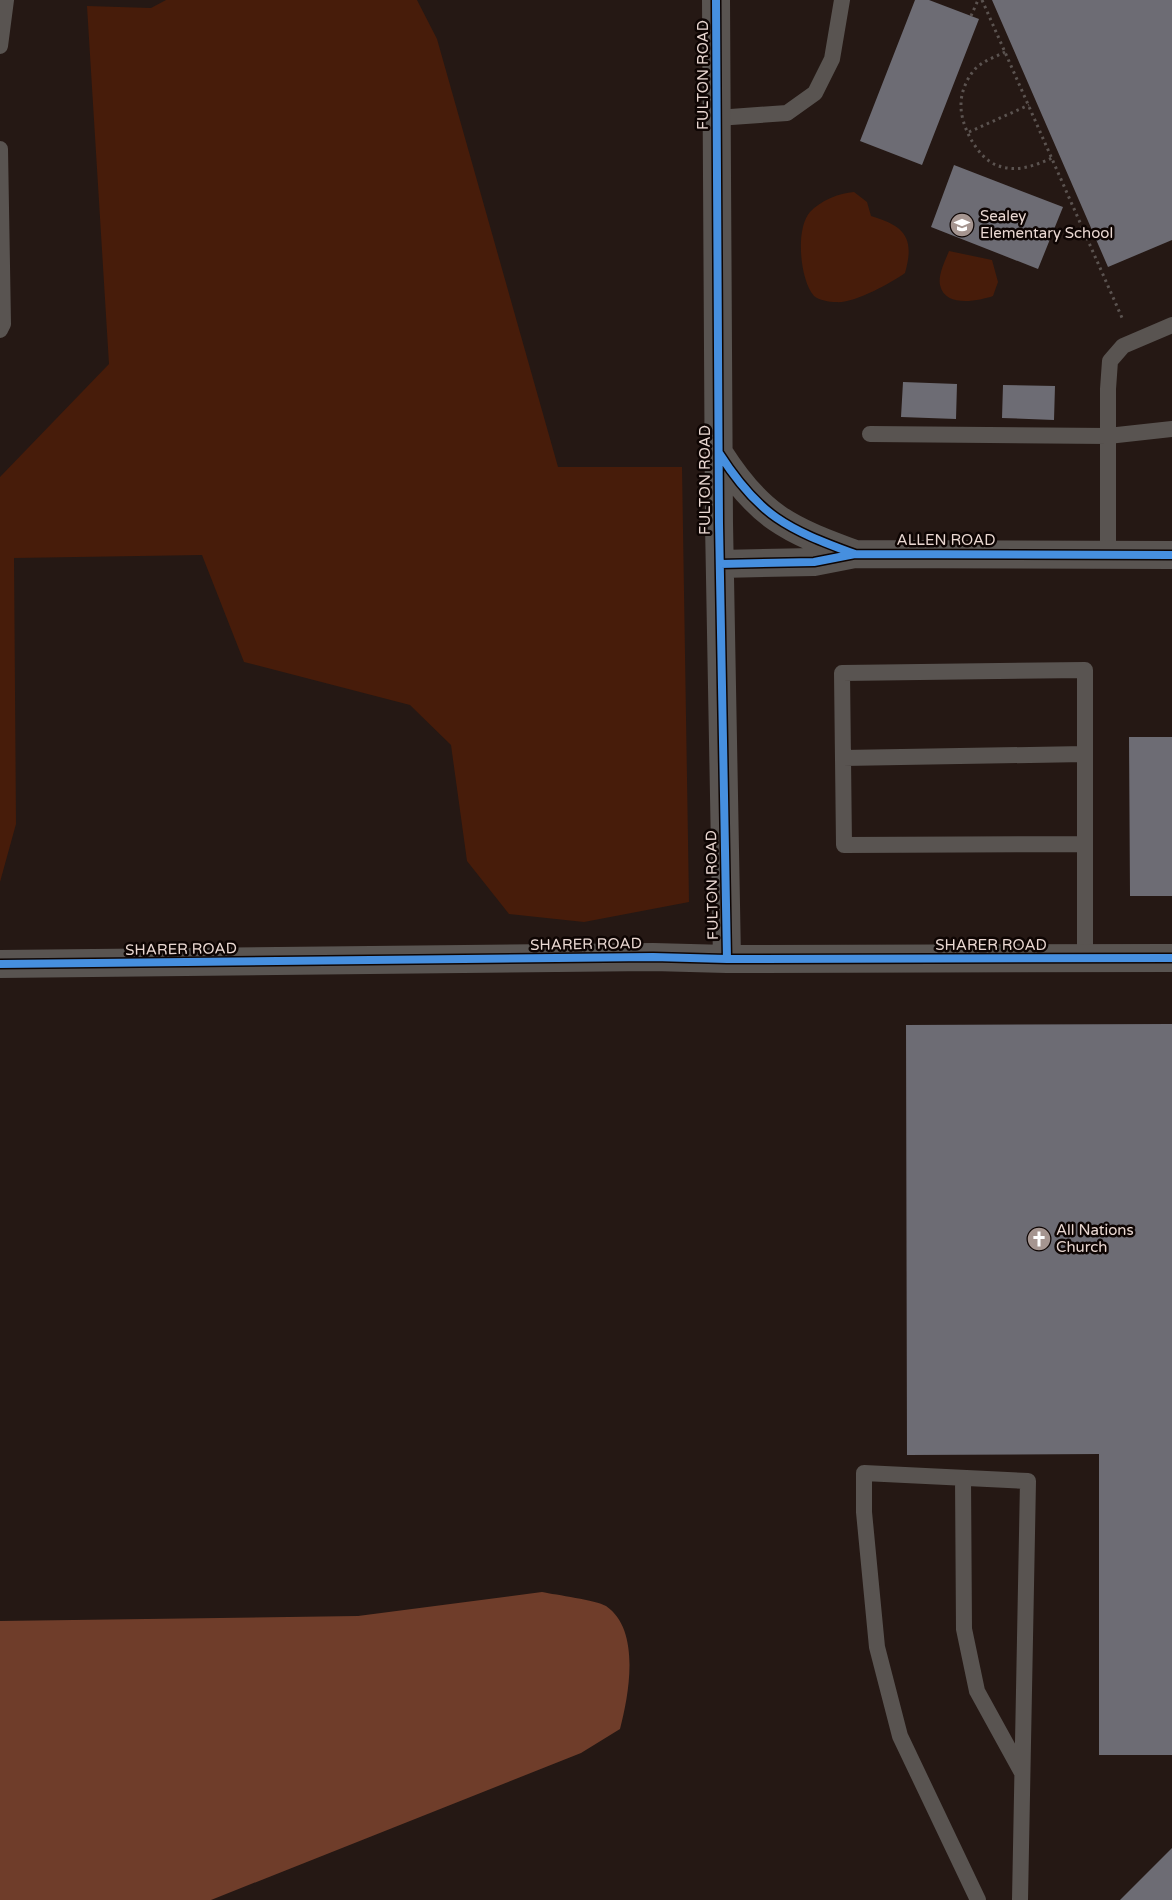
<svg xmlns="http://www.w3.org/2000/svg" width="1172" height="1900" viewBox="0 0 1172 1900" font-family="'Varela Round',sans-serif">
  <rect width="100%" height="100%" fill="#251814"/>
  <path fill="#471c0a" d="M166,0h251l20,39 121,428h124l7,435 -105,20 -75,-8 -42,-53 -16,-116 -41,-40 -166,-43 -42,-107 -188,3 2,266 -16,58v-405l109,-113 -22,-358 64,2z
    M854,192l13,10 4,14c34,10 44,22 34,57 -14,10 -52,31 -69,29 -7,0 -17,-2 -22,-6 -14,-16 -19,-67 -4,-84 10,-11 29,-19 44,-20z
    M949,251l43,9 6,22 -5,14c-15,5 -48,12 -53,-11 -2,-10 5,-24 9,-34z"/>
  <path fill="#6f3d2a" d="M542,1592c14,3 54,8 64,14 35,24 23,88 14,123l-39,24 -370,147h-211v-279l358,-5z"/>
  <path fill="#6d6c74" d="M915,0h14l50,19 -57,146 -62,-24z
    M992,0h180v240l-64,27z
    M954,165l109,42 -25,62 -107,-42z
    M903,382l54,2 -1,35 -55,-2z
    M1003,385l52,1 -1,34 -52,-2z
    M1129,737h43v159h-42z
    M1172,1024v731h-73v-301l-192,1 -1,-430z
    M1172,1848v52h-52z"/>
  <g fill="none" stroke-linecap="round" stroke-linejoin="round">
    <path stroke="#5b5350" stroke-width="3" stroke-dasharray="2.5 4" stroke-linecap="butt" d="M982,0l141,320
      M971,16l7,-16
      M1005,52c-10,5 -22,9 -30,17 -8,9 -14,23 -14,35 -1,21 16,53 35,61 20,8 38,1 56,-7
      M969,132l60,-27"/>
    <path stroke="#595451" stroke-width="16" d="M0,46l6,-46
      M717,118l70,-5 28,-20 17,-34 10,-59
      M0,149l3,175 -3,6
      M870,434l238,2 64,-7
      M1108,555v-166l2,-28 13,-15 49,-21
      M843,758l242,-4
      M1085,844l-241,1 -2,-172 243,-3c0,96 0,192 0,288
      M963,1478l1,151 13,62 44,80
      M978,1900l-78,-164 -23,-89 -13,-135v-39l164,8 -8,419"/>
    <path stroke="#595451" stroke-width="28" d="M716,0l3,523 8,436
      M719,453c40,63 68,76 136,101
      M720,564l94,-2 41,-8 317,1
      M0,964l653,-7 74,2 445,-1"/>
    <g stroke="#0e0503" stroke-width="11">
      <path id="cycleway" d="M716,0l3,523 8,436
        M719,453c40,63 68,76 136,101
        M720,564l94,-2 41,-8 317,1
        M0,964l653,-7 74,2 445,-1"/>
    </g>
    <use href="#cycleway" stroke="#468fdf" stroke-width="8"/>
  </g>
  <defs>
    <g id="school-disc" transform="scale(1.25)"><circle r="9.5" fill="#a59590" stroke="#0e0503"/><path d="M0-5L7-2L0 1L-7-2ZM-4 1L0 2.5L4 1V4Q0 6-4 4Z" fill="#fff"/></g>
    <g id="church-disc" transform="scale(1.25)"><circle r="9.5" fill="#a59590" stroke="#0e0503"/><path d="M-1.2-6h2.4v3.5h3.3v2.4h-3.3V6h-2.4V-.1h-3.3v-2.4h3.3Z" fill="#fff"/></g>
  </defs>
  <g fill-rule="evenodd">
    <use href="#school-disc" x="962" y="225"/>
    <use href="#church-disc" x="1039" y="1239"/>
  </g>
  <g text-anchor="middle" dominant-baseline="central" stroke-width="5" stroke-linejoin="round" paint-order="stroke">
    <g font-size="15" fill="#ead8d2" stroke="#0e0503">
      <text transform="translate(703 75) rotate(-90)">FULTON ROAD</text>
      <text transform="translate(705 480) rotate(-90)">FULTON ROAD</text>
      <text x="946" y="540">ALLEN ROAD</text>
      <text transform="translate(712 885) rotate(-91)">FULTON ROAD</text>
      <text transform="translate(586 944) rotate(-1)">SHARER ROAD</text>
      <text x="991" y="945">SHARER ROAD</text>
      <text transform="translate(181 949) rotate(-1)">SHARER ROAD</text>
    </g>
    <g font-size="15" fill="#ead8d2" stroke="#0e0503" text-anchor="start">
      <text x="980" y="216">Sealey<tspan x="980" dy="17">Elementary School</tspan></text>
      <text x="1056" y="1230">All Nations<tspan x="1056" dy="17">Church</tspan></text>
    </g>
  </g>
</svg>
